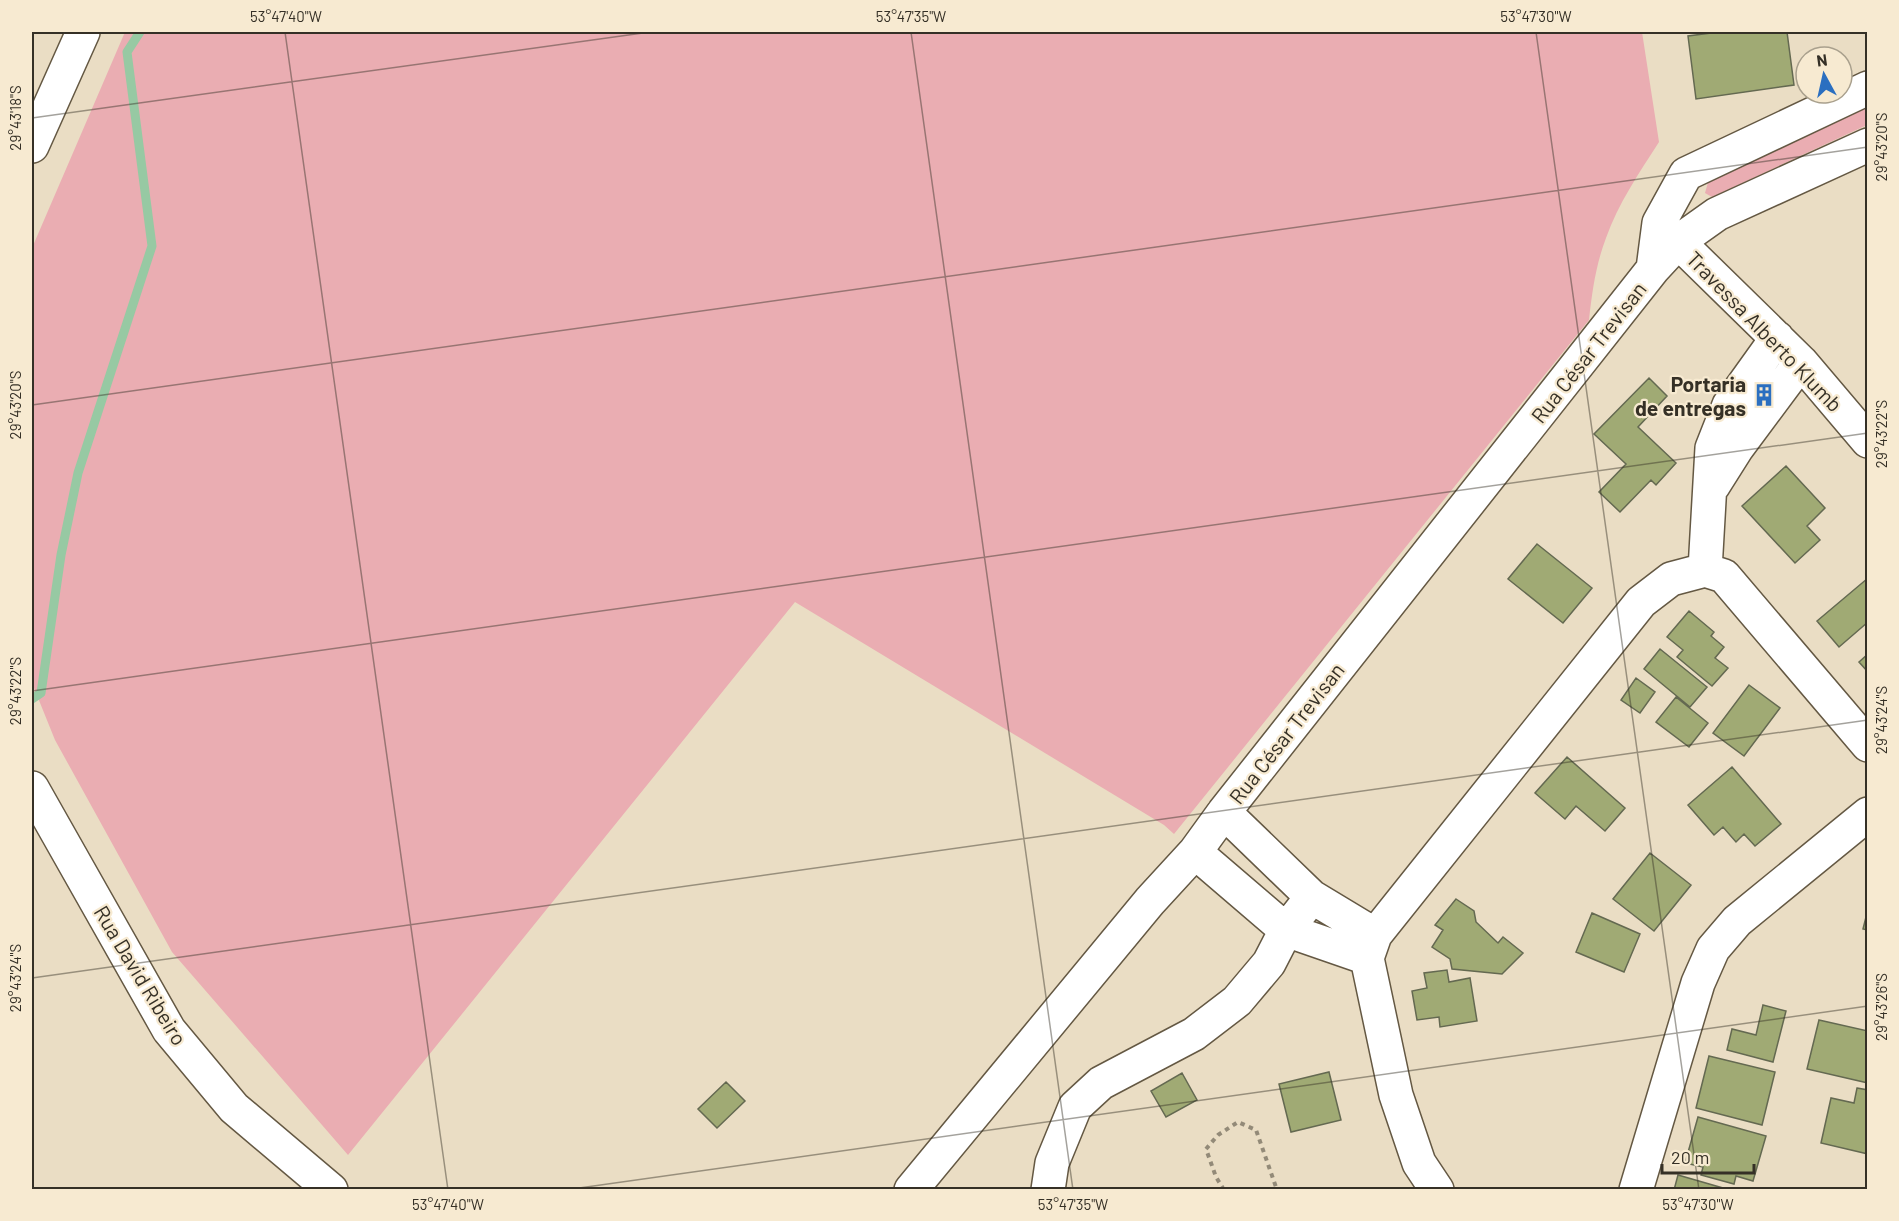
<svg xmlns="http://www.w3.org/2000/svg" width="1899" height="1221" viewBox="0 0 1899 1221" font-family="Barlow,sans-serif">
  <rect width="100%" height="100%" fill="#eaddc4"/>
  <path fill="#eaadb2" d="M125,32h1517l17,110c-20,31 -41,62 -53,96 -10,26 -14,54 -17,82l-415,514 -10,-9 -369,-223 -447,553 -176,-203 -117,-212 -23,-57v-435z
    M1867,103v22l-155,72 -7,-4 4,-14z"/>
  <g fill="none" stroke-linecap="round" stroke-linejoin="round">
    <path stroke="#97c9a3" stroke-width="9" d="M32,699l9,-6 20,-138 17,-82 74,-227 -25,-194 13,-20"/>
  </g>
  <path fill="#a0aa74" stroke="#646951" stroke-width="1.5" d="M1719,32h68l7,53 -98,14 -8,-63z
    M1649,378l18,18 -29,31 38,36 -20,22 -5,-5 -31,32 -21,-20 27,-28 -32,-30z
    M1786,466l39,42 -18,18 13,14 -25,23 -53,-57z
    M1537,544l55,44 -29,35 -55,-44z
    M1868,578v44l-29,25 -22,-26z
    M1689,611l25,21 -3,4 13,11 -9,11 13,10 -16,18 -35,-29 6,-7 -16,-13z
    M1660,649l47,38 -17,20 -46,-38z
    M1868,654v18l-9,-10z
    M1636,678l19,14 -15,21 -19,-13z
    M1749,685l31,23 -36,48 -31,-23z
    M1676,697l32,26 -19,24 -33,-25z
    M1567,757l58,51 -20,23 -29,-25 -11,13 -30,-26z
    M1732,767l49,57 -26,22 -11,-12 -8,8 -13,-15 -9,8 -26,-30z
    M1650,853l41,32 -37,46 -41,-32z
    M1456,899l18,12 2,11 22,21 5,-6 20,16 -21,21 -50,-5 -2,-10 -18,-12 11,-17 -8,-5z
    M1592,913l48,21 -16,38 -48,-20z
    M1867,913h1v17l-5,-1z
    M1447,970l2,12 21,-4 7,43 -37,6 -1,-10 -22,3 -5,-29 15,-3 -3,-15z
    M1763,1005l23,6 -13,51 -46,-12 5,-21 24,6z
    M1819,1020l49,11v52l-61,-14z
    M1709,1056l66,16 -13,53 -66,-17z
    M1329,1072l12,48 -50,12 -12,-48z
    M1182,1073l15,27 -31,17 -15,-26z
    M726,1082l19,19 -28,27 -19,-19z
    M1857,1088l11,2v64l-47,-11 10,-45 23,5z
    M1698,1117l68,19 -13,45 -17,-5 -2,8 -33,-9 2,-8 -18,-4z
    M1678,1175l52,15h-56z"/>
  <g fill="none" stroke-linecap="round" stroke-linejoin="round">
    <g stroke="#645843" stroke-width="36">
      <path id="minor" d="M32,146l51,-114
        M1662,226l139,136 67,79
        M1653,269l6,-46 27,-49 182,-86
        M1713,486l24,-38 64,-86
        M1705,570l7,-122 17,-43 48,-67
        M32,788l137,242 65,78 97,82
        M1224,812l88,85 63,38
        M1195,852l91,78 81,28
        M911,1190l239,-289 45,-49 29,-40 429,-543 26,-28 38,-27 151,-69
        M1048,1190l4,-27 23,-56 26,-24 93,-49 43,-33 32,-38 17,-33 26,-33
        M1437,1190l-18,-27 -23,-68 -29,-137 8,-23 266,-333 30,-23 34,-9 19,6 144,169
        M1636,1190l62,-207 15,-34 24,-28 131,-107"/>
    </g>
    <path stroke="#938a78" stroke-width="4" stroke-dasharray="4.5 4.5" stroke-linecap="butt" d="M1224,1190l-8,-13 -10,-28 12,-14 20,-13 18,8 21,60"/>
    <use href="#minor" stroke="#fff" stroke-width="33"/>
  </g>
  <path fill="none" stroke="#353026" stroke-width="1.5" stroke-opacity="0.45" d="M285,32l163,1158M911,32l162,1158M1536,32l163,1158M32,118l618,-86M32,405l1836,-258M32,691l1836,-258M32,978l1836,-258M565,1190l1303,-184"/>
  <defs>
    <g id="building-bare" transform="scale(1.8)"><path d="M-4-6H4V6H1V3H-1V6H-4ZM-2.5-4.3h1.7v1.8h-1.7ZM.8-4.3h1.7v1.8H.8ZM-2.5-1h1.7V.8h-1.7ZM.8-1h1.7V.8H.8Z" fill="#2b6fc0" stroke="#f7ead1" stroke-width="2.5" paint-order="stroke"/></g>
  </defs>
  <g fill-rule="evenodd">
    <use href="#building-bare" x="1764" y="395"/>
  </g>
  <g text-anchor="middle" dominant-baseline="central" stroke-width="4.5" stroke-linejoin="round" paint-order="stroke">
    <g font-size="21" fill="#353026" stroke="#f7ead1">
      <text transform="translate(1765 331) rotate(46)">Travessa Alberto Klumb</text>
      <text transform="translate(1588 352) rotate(-52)">Rua César Trevisan</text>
      <text transform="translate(1286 733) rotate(-52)">Rua César Trevisan</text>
      <text transform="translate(141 975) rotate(59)">Rua David Ribeiro</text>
    </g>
    <g font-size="21" font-weight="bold" fill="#353026" stroke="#f7ead1" text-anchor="end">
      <text x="1746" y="383">Portaria<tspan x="1746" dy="24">de entregas</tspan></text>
    </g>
  </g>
  <rect width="1899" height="1221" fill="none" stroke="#f7ead1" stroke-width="66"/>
  <g transform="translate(1824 75) rotate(352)"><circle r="28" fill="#f7ead1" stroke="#a9a08d" stroke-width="1.5"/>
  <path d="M0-4.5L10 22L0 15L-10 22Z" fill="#2b6fc0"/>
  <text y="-9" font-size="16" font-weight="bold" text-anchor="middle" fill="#353026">N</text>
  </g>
  <path d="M1662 1164v9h92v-9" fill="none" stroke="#353026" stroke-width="3"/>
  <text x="1671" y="1164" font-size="18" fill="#353026" stroke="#f7ead1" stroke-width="4.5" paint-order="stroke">20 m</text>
  <rect x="33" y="33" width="1833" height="1155" fill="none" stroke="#353026" stroke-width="2"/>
  <g font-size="15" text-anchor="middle" fill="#353026">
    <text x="286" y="22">53°47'40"W</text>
    <text x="911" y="22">53°47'35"W</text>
    <text x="1536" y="22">53°47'30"W</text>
    <text transform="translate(16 118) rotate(-90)" y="5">29°43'18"S</text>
    <text transform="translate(1882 147) rotate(-90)" y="5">29°43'20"S</text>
    <text transform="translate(16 405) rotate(-90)" y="5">29°43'20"S</text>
    <text transform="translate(1882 434) rotate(-90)" y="5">29°43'22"S</text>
    <text transform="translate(16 691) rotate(-90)" y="5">29°43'22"S</text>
    <text transform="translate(1882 720) rotate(-90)" y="5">29°43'24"S</text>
    <text transform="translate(16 978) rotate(-90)" y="5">29°43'24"S</text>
    <text transform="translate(1882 1007) rotate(-90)" y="5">29°43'26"S</text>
    <text x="448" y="1210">53°47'40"W</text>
    <text x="1073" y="1210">53°47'35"W</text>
    <text x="1698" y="1210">53°47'30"W</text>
  </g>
</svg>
